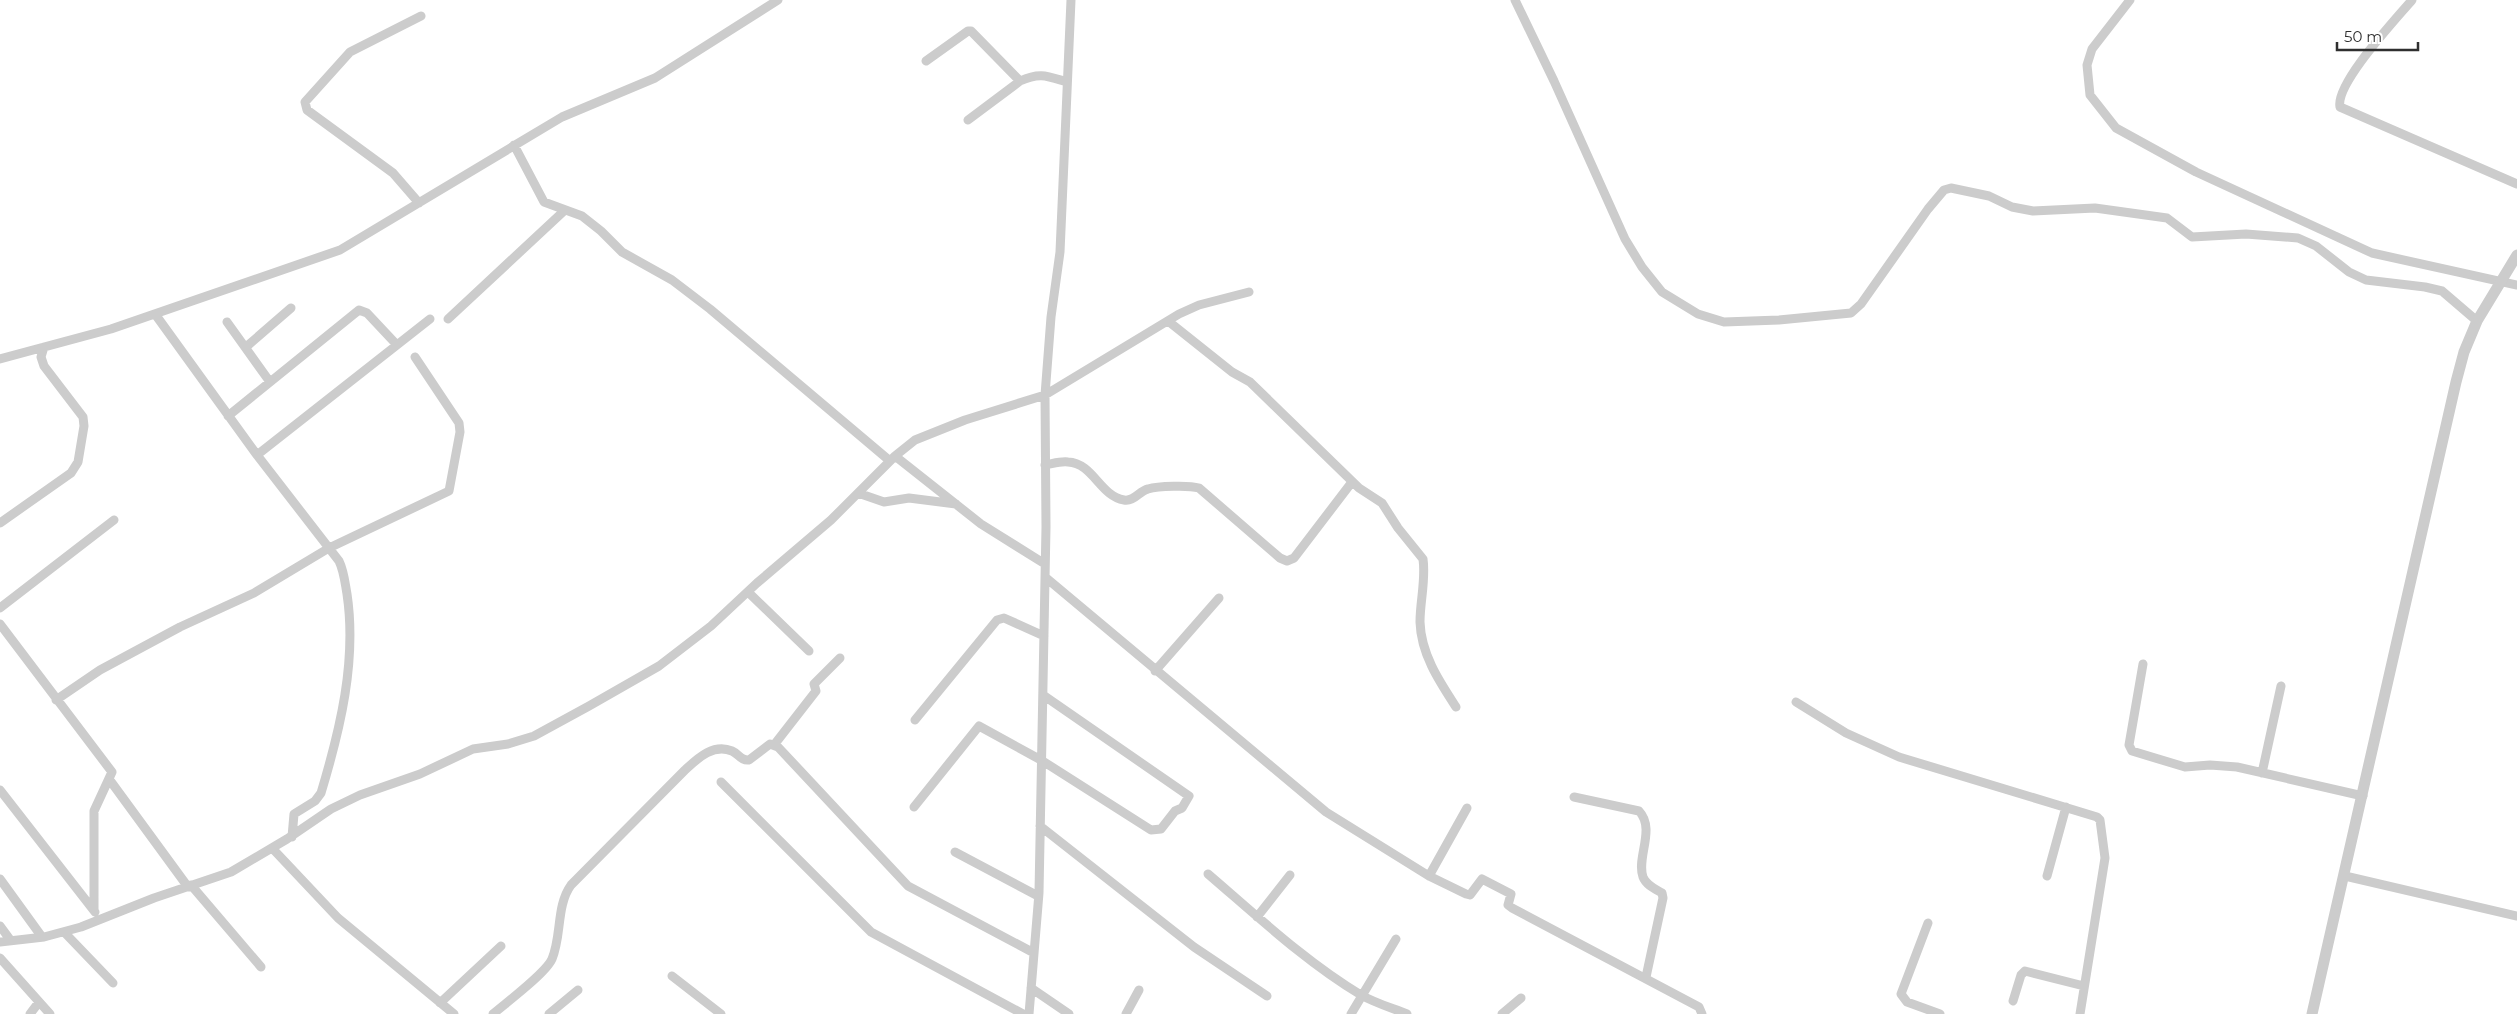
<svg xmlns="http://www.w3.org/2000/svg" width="2517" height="1014" viewBox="0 0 2517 1014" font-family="Montserrat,sans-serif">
  <rect width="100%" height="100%" fill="#fff"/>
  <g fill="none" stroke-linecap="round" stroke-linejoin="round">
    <path stroke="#ccc" stroke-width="9" d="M1515,0l39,81 71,158 17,28 20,25 36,22 26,8 55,-2 72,-7 10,-9 67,-95 16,-19 7,-2 38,8 23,11 21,4 62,-3 72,10 25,19 54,-3 52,4 18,8 33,26 17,8 59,7 17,4 35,30
      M2130,0l-38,49 -5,16 3,30 26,33 80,44 176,81 145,32
      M2412,0c-16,19 -77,84 -72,107l177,77
      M926,61l42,-30h3l49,50
      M968,120l52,-39c20,-9 27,-5 47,1
      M514,145l30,57 38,14 19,15 21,21 50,28 38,29 180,152
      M419,203l-26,-30 -86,-63 -2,-8 45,-50 71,-36
      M155,314l102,141 82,106c5,10 6,22 8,33 10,67 -7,136 -26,199l-6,8 -21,13 -2,23
      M448,319l117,-109
      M1168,321l64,51 18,10 109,106 23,15 16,25 25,31c3,21 -3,42 -3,63 1,32 19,59 36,85
      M227,322l43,60
      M246,347l45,-39
      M0,359l111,-30 229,-79 222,-133 93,-39 123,-78
      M228,416l131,-106 8,3 30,32
      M257,455l173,-136
      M895,456l86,68 64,40
      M1045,465c7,-1 15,-4 23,-3 25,1 32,34 56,38 10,2 15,-9 24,-11 10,-3 41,-4 51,-1l81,70 7,3 7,-3 58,-76
      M858,493l26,9 25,-4 47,6
      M0,523l71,-50 7,-11 6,-36 -1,-9 -39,-51 -3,-9 3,-10
      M1045,577l281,235 103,64 37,18 4,1 12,-16 29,15 -3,11 4,3 187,99 3,7
      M748,592l61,59
      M0,608l114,-88
      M0,624l112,148 -18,39v99
      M2143,664l-14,81 3,6 53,16 25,-2 27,2 126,29
      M1155,671l64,-73
      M56,700l44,-30 80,-43 74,-34 75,-45 120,-57 11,-59 -1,-9 -44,-66
      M1796,702l50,31 53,24 198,60 3,3 5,38 -25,156
      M915,720l82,-100 7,-2 40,18
      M774,745l42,-54 -2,-7 26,-26
      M2262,773l19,-87
      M109,779l79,108
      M721,782l150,150 152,82
      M0,790l95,122
      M1574,797l65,14c17,18 -3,47 4,66 3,8 12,12 19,16l1,5 -17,79
      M914,807l65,-81 62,34 110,70 10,-1 14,-18 7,-3 7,-12 -146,-101
      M1040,826l154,121 73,49
      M272,848l66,70 116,96
      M955,852l83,44
      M1208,874c49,42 98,88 153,121 14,8 31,13 46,19
      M1429,876l38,-68
      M2047,876l19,-69
      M2345,876l172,40
      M0,879l42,58
      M191,885l70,82
      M1257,917l33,-42
      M1928,923l-27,71 6,8 33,12
      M0,926l11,15
      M64,932l49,51
      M0,942l44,-5 37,-10 73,-29 77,-26 56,-33 44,-30 29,-14 60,-21 53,-25 35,-5 26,-8 55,-30 70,-40 52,-40 46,-43 74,-63 64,-64 20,-16 50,-20 80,-25 134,-81 20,-9 50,-13
      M0,958l50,56
      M672,976l49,38
      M1031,988l38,26
      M2013,1001l8,-26 4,-4 59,15
      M440,1003l61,-57
      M30,1014l9,-12
      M493,1014c14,-12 53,-41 59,-55 10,-24 4,-53 19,-74l114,-115c12,-11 28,-27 47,-19 7,3 9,10 17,9l21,-16 8,3 130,139 126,67
      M549,1014l29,-24
      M1029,1014l10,-121 7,-366 -1,-132 6,-78 9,-65 11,-252
      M1126,1014l13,-24
      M1351,1014l45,-75
      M1502,1014l19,-16"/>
    <path stroke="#ccc" stroke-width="11" d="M2312,1014l144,-632 8,-30 13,-31 40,-66"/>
  </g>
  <path d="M2337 42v8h81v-8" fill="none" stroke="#2f2f2f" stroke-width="2.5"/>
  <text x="2344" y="42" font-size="15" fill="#2f2f2f" stroke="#ffffff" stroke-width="4" paint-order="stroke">50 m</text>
</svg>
